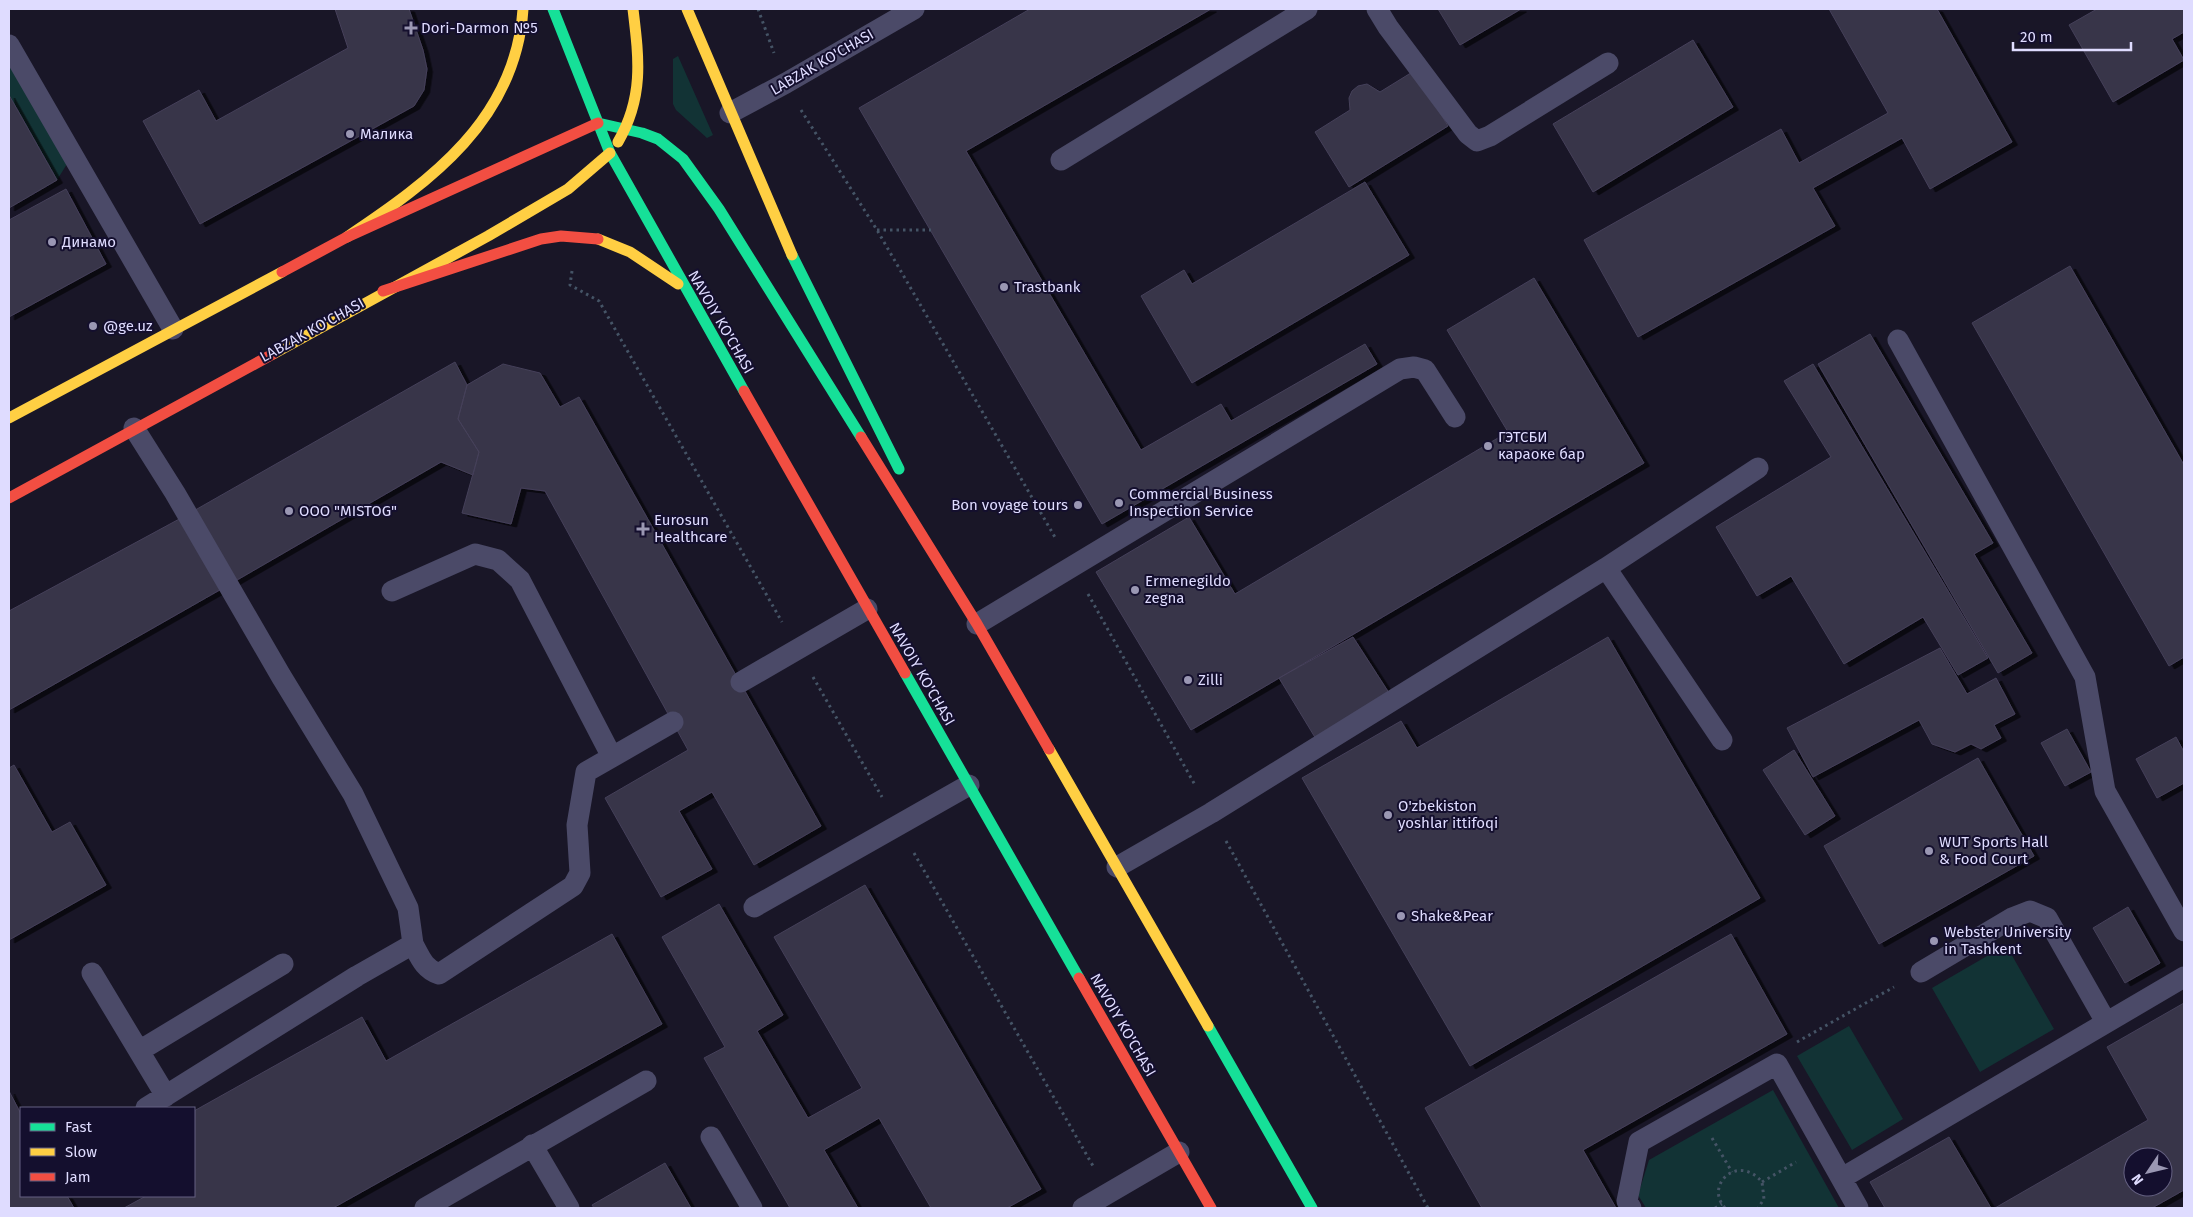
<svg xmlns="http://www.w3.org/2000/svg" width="2193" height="1217" viewBox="0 0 2193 1217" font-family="'Fira Sans',sans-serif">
  <defs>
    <filter id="shadow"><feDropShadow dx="5.5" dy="3" stdDeviation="0" flood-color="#0009"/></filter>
  </defs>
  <rect width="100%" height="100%" fill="#191627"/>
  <path fill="#123335" d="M9,52l63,104 -15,24 -48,-85z
    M678,56l35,79 -6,3 -31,-28 -3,-6v-45z
    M2006,945l48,84 -74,43 -48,-84z
    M1849,1026l54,93 -51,31 -55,-94z
    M1773,1090l66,118h-193l-8,-13 11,-35z"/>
  <path fill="#383548" stroke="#45405a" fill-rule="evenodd" filter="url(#shadow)" d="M335,9h74l14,41 4,19 -3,21 -10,16 -214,118 -57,-103 56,-31 17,31 132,-73z
    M1030,9h181l-245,142 175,299 80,-46 10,17 134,-77 12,20 -275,160 -243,-416z
    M1438,9h83l-61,36z
    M1829,9h108l75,133 -82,47 -28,-51 -89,50 22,38 -197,111 -54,-97 197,-111 18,34 89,-50z
    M2097,9h87v23l-12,7 12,21 -71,42 -44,-77z
    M1693,40l40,67 -140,85 -40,-68z
    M1414,71l34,55 -99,61 -34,-55 35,-22 -1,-12 3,-7 6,-5 9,-2 13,8z
    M9,95l48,85 -48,28z
    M1365,182l44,73 -217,128 -51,-87 43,-26 8,14z
    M66,189l40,75 -97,53v-97z
    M2070,266l114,199v192l-15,9 -197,-343z
    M1534,278l110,185 -453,267 -95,-158 93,-55 46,77 273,-162 -61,-102z
    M1870,334l123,209 -19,11 58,99 -34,20 -180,-309z
    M455,362l12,23 -9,34 21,33 -6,23 -32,-13 -216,125 -42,-70z
    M503,364l37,9 20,34 19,-10 242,429 -67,39 -42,-73 -33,19 33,58 -51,28 -56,-99 83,-48 -143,-259 -24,-3 -10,36 -49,-11 17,-61 -21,-33 9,-34z
    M1813,364l175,294 -30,17 -35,-58 -79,47 -53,-88 -34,20 -41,-69 115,-70 -47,-76z
    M183,517l42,70 -216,123v-99z
    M1353,637l38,59 -75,43 -37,-61z
    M1608,637l152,261 -290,168 -168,-288 99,-57 16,27z
    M1940,648l27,46 29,-16 19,36 -21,11 7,13 -20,11 -10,-5 -16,8 -23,-8 -13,-24 -106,57 -26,-49z
    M2067,729l24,43 -26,14 -24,-43z
    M2176,737l8,15v31l-27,15 -21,-39z
    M1794,750l41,66 -30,19 -42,-65z
    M1978,758l56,98 -155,88 -55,-98z
    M14,765l38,67 18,-10 36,63 -97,55v-172z
    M865,885l176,304 -34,19h-76l-52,-90 -55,32 34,58h-68l-86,-150 21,-11 -63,-110 57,-33 64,111 -26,16 51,87 54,-30 -88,-151z
    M2128,907l32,56 -35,20 -32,-55z
    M612,934l50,90 -329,184h-209l22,-12h48v-85l168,-94 24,44z
    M1731,934l56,100 -204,116 33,58h-134l-57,-100z
    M2184,1003v187l-32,18h-157l153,-88 -41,-73zM2133,1157h30v30h-30z
    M9,1091l12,23v82h46l7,12h-65z
    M1949,1137l42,71h-106l-15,-26z
    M665,1163l26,45h-97l-2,-3z"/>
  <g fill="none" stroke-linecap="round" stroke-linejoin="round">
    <path stroke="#455466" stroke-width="3" stroke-dasharray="2.5 4" stroke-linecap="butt" d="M758,9l16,44
      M801,110l76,120 179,309
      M877,230h54
      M572,271l-2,14 29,16 183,321
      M1088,594l107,191
      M813,677l69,120
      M1226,841l202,367
      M914,853l179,313
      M1797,1042l97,-55
      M1712,1138l20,34
      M1762,1182l34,-20
      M1715,1208l7,-4
      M1725,1208c-21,-23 13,-55 37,-26l2,17 -6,9"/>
    <path stroke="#4b4a68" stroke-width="21" d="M1377,9l11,18 80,107 9,7 13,-5 118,-73
      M9,45l164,284
      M730,113l56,-30 128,-74
      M1061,160l246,-151
      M1898,340l187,337 20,114 79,140
      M134,428l41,65 106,183 72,118 55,114 5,36 -56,32 -211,132
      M1606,568l152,-100
      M392,591l83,-37 23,6 22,20 92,177
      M977,624l423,-255 14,-2 11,3 30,47
      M741,682l126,-73
      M1117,867l94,-54 395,-245 116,172
      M754,907l215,-122
      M413,944c7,13 11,25 26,30l134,-88 7,-13 -3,-48 9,-53 87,-50
      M1921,972l91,-54 18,-7 17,7 59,104
      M92,973l74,123
      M139,1051l144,-87
      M711,1137l41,71
      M532,1145l37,63
      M1842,1178l342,-201
      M425,1208l221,-127
      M1083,1208l96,-56
      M1631,1208l-4,-7 12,-59 138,-78 81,144"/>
    <path stroke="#16e098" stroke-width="11" d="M553,9l57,144 134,238
      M598,123l44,10 16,6 25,20 36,50 142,228
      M792,255l107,214
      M905,673l174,305
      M1208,1026l104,182"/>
    <path stroke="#ffcf43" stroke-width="11" d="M687,9l105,246
      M618,142c26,-45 21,-83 15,-133
      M347,237c84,-56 169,-118 176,-228
      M598,239l32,13 48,32
      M273,354l215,-118 80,-47 42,-36
      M9,418l273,-146
      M1049,749l159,277"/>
    <path stroke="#f24e42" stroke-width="11" d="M282,272l65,-35 251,-114
      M383,291l158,-52 20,-3 37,3
      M744,391l161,282
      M861,437l116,187 72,125
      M9,498l264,-144
      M1079,978l132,230"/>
  </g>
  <g fill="#9a97b3" stroke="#140f2e" stroke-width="2">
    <path d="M408.5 20.5h5v5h5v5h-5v5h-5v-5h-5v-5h5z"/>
    <circle cx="350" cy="134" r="5"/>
    <circle cx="52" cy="242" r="5"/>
    <circle cx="1004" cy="287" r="5"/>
    <circle cx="93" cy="326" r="5"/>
    <circle cx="1488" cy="446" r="5"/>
    <circle cx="1119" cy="503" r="5"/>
    <circle cx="1078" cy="505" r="5"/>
    <circle cx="289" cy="511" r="5"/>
    <path d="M640.5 521.5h5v5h5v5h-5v5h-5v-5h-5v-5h5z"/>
    <circle cx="1135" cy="590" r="5"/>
    <circle cx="1188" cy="680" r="5"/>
    <circle cx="1388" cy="815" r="5"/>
    <circle cx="1929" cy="851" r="5"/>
    <circle cx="1401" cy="916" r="5"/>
    <circle cx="1934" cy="941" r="5"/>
  </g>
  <g text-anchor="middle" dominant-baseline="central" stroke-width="4" stroke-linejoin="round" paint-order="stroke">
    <g font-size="15" fill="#dfdcff" stroke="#140f2e" text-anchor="start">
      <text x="421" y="28">Dori-Darmon №5</text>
      <text x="360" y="134">Малика</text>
      <text x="62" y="242">Динамо</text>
      <text x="1014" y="287">Trastbank</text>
      <text x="103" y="326">@ge.uz</text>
      <text x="1498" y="437">ГЭТСБИ<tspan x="1498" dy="17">караоке бар</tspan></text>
      <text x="1129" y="494">Commercial Business<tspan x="1129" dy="17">Inspection Service</tspan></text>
      <text x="1068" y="505" text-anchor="end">Bon voyage tours</text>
      <text x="299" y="511">ООО "MISTOG"</text>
      <text x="654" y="520">Eurosun<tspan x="654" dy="17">Healthcare</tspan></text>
      <text x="1145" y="581">Ermenegildo<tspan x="1145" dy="17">zegna</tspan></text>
      <text x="1198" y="680">Zilli</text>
      <text x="1398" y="806">O'zbekiston<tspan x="1398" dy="17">yoshlar ittifoqi</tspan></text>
      <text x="1939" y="842">WUT Sports Hall<tspan x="1939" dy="17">&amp; Food Court</tspan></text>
      <text x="1411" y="916">Shake&amp;Pear</text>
      <text x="1944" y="932">Webster University<tspan x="1944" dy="17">in Tashkent</tspan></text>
    </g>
    <g font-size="15" fill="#dfdcff" stroke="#140f2e">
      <text transform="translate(822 62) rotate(-30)">LABZAK KO'CHASI</text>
      <text transform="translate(721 322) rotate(60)">NAVOIY KO'CHASI</text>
      <text transform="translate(312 330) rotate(-29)">LABZAK KO'CHASI</text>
      <text transform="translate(922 674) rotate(60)">NAVOIY KO'CHASI</text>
      <text transform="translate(1123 1025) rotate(60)">NAVOIY KO'CHASI</text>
    </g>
  </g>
  <rect width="2193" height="1217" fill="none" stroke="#dfdcff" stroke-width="20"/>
  <rect x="20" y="1107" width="175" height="90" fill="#140f2e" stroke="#656182"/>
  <rect x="30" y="1123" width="25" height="8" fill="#16e098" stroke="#656182"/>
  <text x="65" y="1132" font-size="15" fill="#dfdcff">Fast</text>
  <rect x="30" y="1148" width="25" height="8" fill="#ffcf43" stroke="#656182"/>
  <text x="65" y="1157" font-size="15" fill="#dfdcff">Slow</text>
  <rect x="30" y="1173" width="25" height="8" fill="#f24e42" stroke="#656182"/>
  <text x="65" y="1182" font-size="15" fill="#dfdcff">Jam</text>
  <g transform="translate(2148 1172) rotate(235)"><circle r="24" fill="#140f2e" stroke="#656182"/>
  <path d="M0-4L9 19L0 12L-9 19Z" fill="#9a97b3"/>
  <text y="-8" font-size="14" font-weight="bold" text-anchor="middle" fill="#dfdcff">N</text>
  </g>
  <path d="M2013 42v8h118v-8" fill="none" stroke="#dfdcff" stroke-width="2.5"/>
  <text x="2020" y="42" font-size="15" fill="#dfdcff" stroke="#140f2e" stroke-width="4" paint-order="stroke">20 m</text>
</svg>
